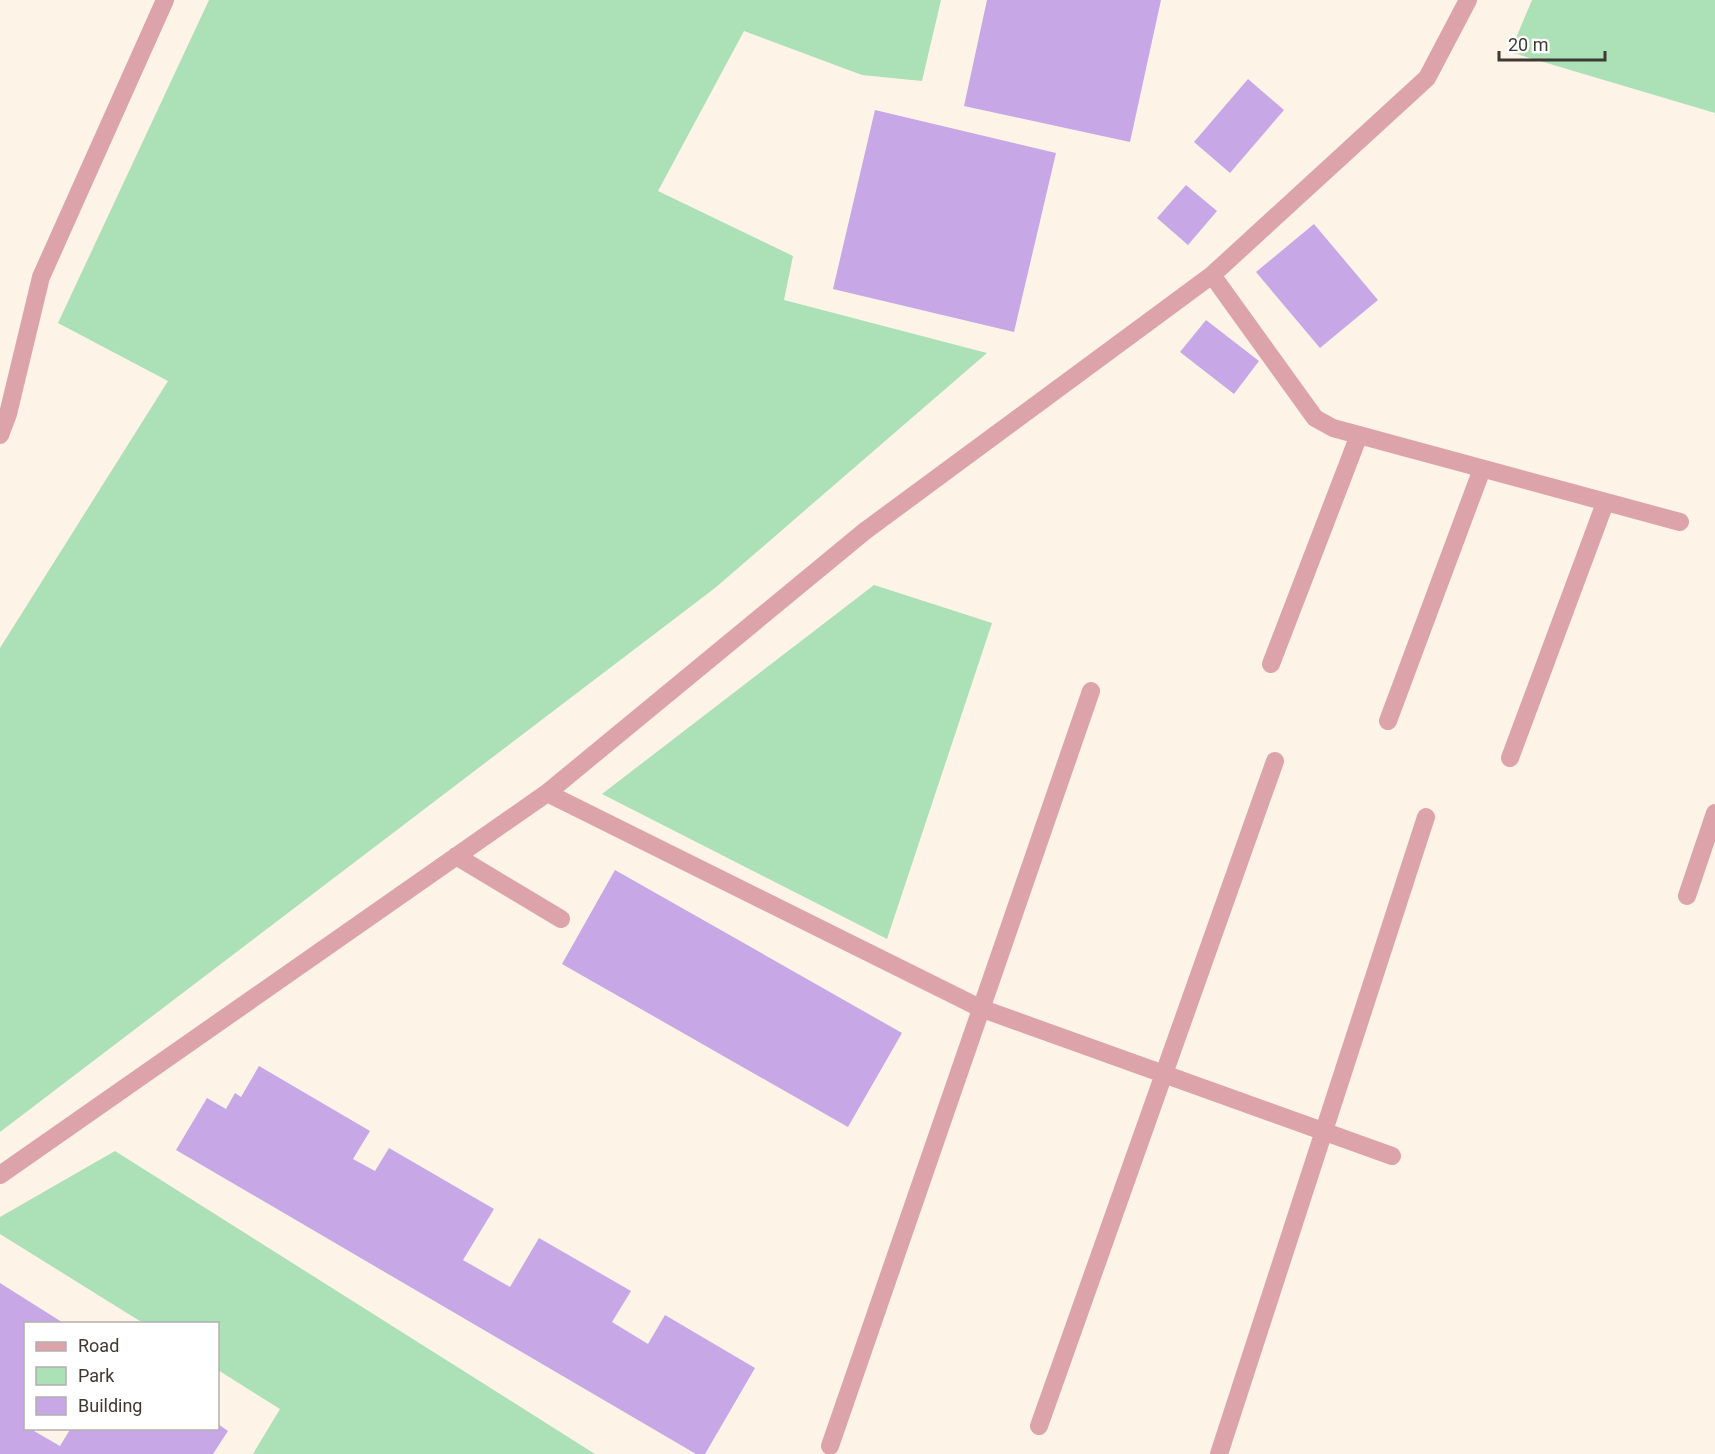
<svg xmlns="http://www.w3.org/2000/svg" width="1715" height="1454" viewBox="0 0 1715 1454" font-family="Roboto,sans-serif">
  <rect width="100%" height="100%" fill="#fdf3e7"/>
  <path fill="#ace0b7" d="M209,0h732l-19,81 -60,-6 -118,-44 -86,160 135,65 -9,44 203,53 -272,235 -715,544v-484l168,-267 -110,-58z
    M1532,0h183v113l-205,-61z
    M874,585l118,38 -105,316 -285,-145z
    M115,1151l480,303h-342l27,-45 -62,-39v-46l-75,-1 -143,-89v-17z"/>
  <path fill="#c7a7e5" d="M987,0h174l-31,142 -166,-36z
    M1248,79l36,31 -54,63 -36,-31z
    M875,110l181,43 -42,179 -181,-43z
    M1186,185l31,26 -29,34 -31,-27z
    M1314,224l64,76 -58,48 -64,-76z
    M1206,320l53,41 -25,33 -54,-42z
    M615,870l287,163 -54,94 -286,-163z
    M259,1066l111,65 -17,28 22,12 14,-23 105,61 -31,51 47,27 29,-49 92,53 -19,31 36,22 17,-29 90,53 -50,86h-9l-520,-304 31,-52 19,11 9,-16 6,4z
    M0,1283l65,41h-39v104h9l-1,3 26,15 11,-18h147v-4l10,7 -15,23h-213z"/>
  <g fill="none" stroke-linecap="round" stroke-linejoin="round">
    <path stroke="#dda3aa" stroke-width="18" d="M1212,275l103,143 18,10 347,94
      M0,435l8,-21 33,-137 124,-277
      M1271,664l88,-229
      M1388,721l94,-252
      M1510,758l95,-255
      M547,793l433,215 412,148
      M456,856l105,63
      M1687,896l28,-83
      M0,1175l547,-382 318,-262 347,-256 215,-197 41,-78
      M1039,1426l236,-665
      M830,1446l261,-755
      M1219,1454l207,-637"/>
  </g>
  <rect x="24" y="1322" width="195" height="108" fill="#ffffff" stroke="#b2b0ad" stroke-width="1.5"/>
  <rect x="36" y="1342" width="30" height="9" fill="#dda3aa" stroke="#b2b0ad" stroke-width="1.5"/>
  <text x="78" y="1352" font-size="18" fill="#3e3933">Road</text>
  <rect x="36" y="1367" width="30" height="18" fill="#ace0b7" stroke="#b2b0ad" stroke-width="1.5"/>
  <text x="78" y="1382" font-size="18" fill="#3e3933">Park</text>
  <rect x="36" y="1397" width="30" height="18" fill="#c7a7e5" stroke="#b2b0ad" stroke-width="1.5"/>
  <text x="78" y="1412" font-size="18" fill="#3e3933">Building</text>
  <path d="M1499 51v9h106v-9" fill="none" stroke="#3e3933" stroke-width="3"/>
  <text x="1508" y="51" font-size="18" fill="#3e3933" stroke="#ffffff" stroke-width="4.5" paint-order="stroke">20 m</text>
</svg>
